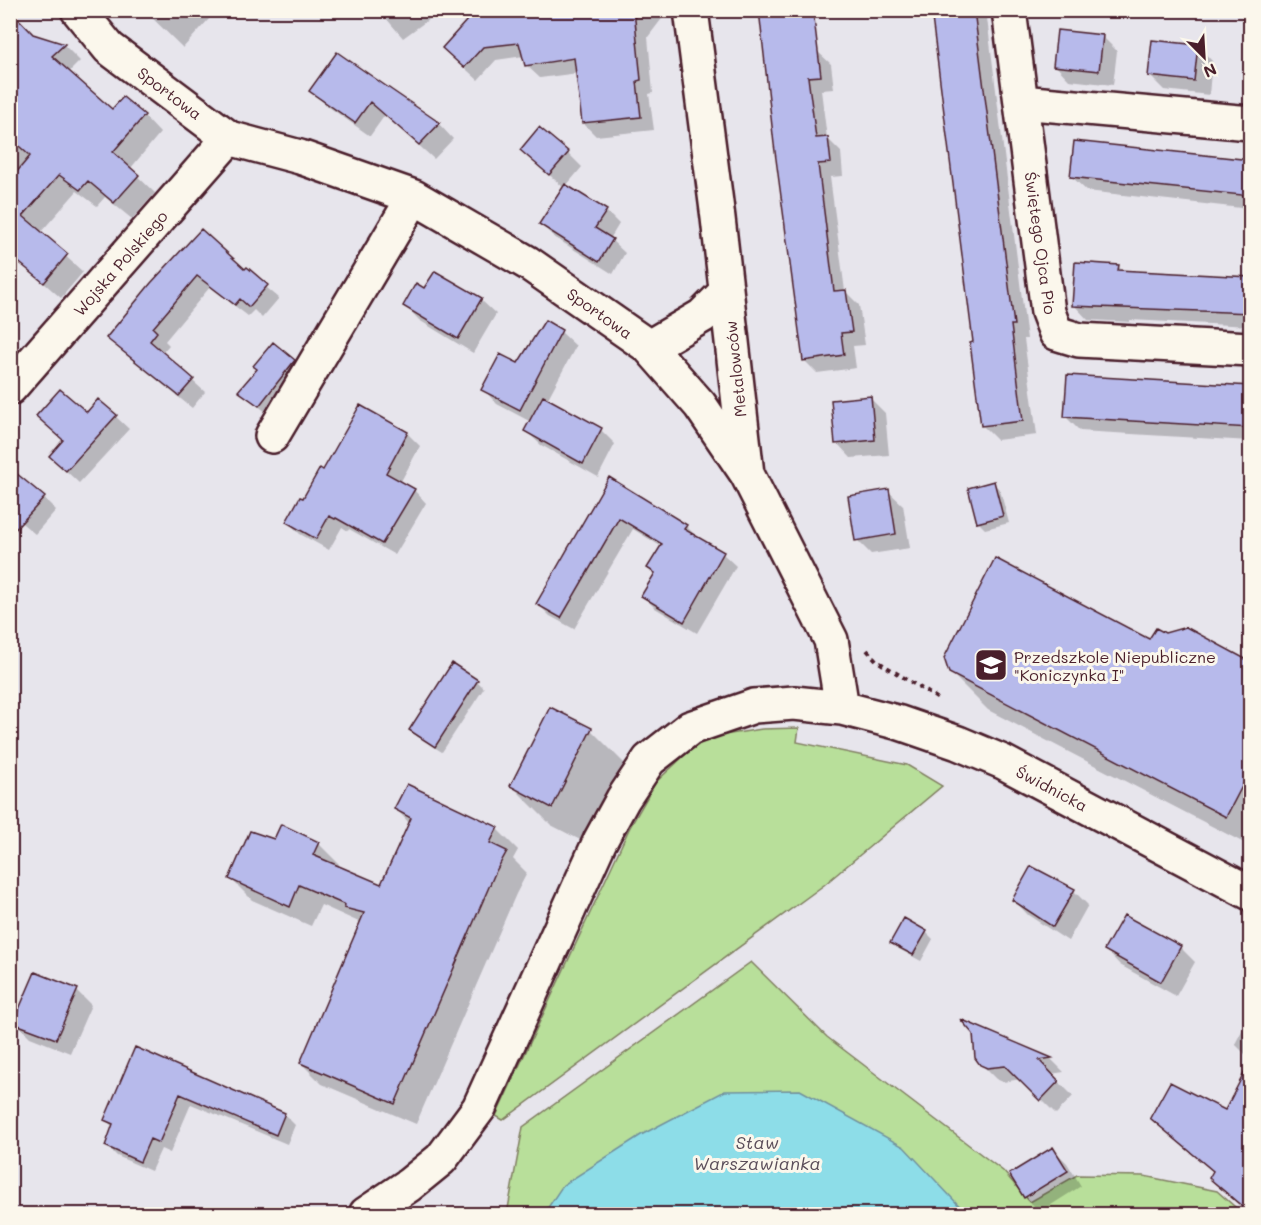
<svg xmlns="http://www.w3.org/2000/svg" width="1261" height="1225" viewBox="0 0 1261 1225" font-family="Mali,sans-serif">
  <rect width="100%" height="100%" fill="#e7e5ec"/>
  <filter id="ink" filterUnits="userSpaceOnUse"><feTurbulence type="fractalNoise" baseFrequency=".0167" numOctaves="2"/><feDisplacementMap in="SourceGraphic" scale="12" xChannelSelector="R" yChannelSelector="G"/><feConvolveMatrix kernelMatrix="1 2 1 2 8 2 1 2 1" color-interpolation-filters="sRGB"/></filter>
  <g filter="url(#ink)">
    <path fill="#b8df9a" stroke="#817f62" stroke-width="1.5" d="M799,728l-2,14 110,23 35,21 -118,99 -321,235 -7,-4 133,-287 27,-47 30,-28 18,-13 20,-6 38,-6z
      M751,962l76,75 176,134 27,31 47,-27 67,1 73,15 26,23h-736l16,-87z"/>
    <path fill="#8ddde8" stroke="#72919c" stroke-width="1.5" d="M800,1090l104,57 63,67h-420v-5l16,-24 78,-50 84,-44z"/>
    <path fill="#0003" d="M144,10h73l-34,38z
      M379,10h59l1,2 -36,26z
      M478,10h185l1,6 -16,21 5,56 -4,1 5,36 -58,6 -13,-13 -5,-50 -38,5 -14,-13 -2,-9 -28,4 -18,20 -21,-19z
      M759,10l58,41 14,13 3,25 -13,1 6,48 14,14 2,24 -13,1 15,114 14,14 6,40 -12,1 3,22 -39,5 -13,-13z
      M933,10h53l41,329h-3l13,96 -40,5 -15,-15 -7,-82z
      M10,24l24,12 30,9 16,16 -12,12 44,38 32,5 16,17 -30,36 25,24 -23,26 -27,-22 -8,9 -20,-15 -37,42 43,39 -22,26 -51,-45z
      M1102,36l15,15 -4,34 -44,-5 -14,-15z
      M1198,46l14,15 -3,34 -45,-5 -14,-14z
      M1248,52h2v40l-5,-6z
      M337,54l102,70 14,15 -19,20 -49,-44 -15,21 -44,-31 -15,-14z
      M522,150l46,3 14,14 -16,19 40,25 13,13 -9,15 15,14 -12,21 -59,-37 -13,-13 23,-36z
      M1250,162v47l-163,-18 -15,-14z
      M201,232l78,66 -17,20 -8,-8 -6,6 -38,-29 -45,54 4,4 -7,8 43,39 -13,16 -72,-58 -12,-13z
      M1118,266l5,5 127,8v47l-120,-6v2l-42,-2 -14,-15z
      M435,273l46,27 15,14 -23,39 -54,-33 -14,-15 19,-15z
      M546,322l15,10 15,14 -29,54 54,30 14,14 -17,33 -57,-32 -15,-14 5,-9 -34,-18 -14,-15 36,-24z
      M273,344l28,24 -35,44 -19,-15 11,-28z
      M1250,387v54l-170,-10 -14,-14z
      M870,398l15,15 4,42 -38,3 -14,-15z
      M99,401l30,28 -50,54 -15,-14 23,-55z
      M407,433l13,13 -20,37 14,7 12,13 -31,52 -46,-26 -1,2 -6,-4 -13,23 -29,-16 -12,-12 36,-50z
      M609,479l77,47 13,13 24,15 13,12 -39,67 -42,-25 -12,-12 12,-22 -6,-6 13,-21 -29,-18 -59,100 -24,-13 -12,-12z
      M993,483l7,7 9,33 -24,6 -7,-7z
      M888,491l15,14 7,43 -39,6 -14,-14z
      M44,498l12,12 -21,24 -18,-15z
      M1247,655l3,2v189l-262,-136 -38,-38 294,-12z
      M453,665l24,16 7,7 -42,64 -24,-15 -7,-7z
      M550,709l41,21 39,39 -38,77 -41,-21 -39,-39z
      M396,809l101,20 21,21 -5,9 14,14 -11,21 -100,230 -94,-40 -21,-21 60,-140 -40,-18 -10,21 -59,-26 -21,-21 44,-38 43,2 21,21 -1,3 44,19 28,-62z
      M1074,891l14,14 -20,36 -40,-26 -14,-15z
      M1124,917l56,30 15,15 -19,34 -56,-31 -14,-15z
      M926,932l7,7 -12,22 -22,-12 -7,-7z
      M77,991l14,14 -21,48 -40,-16 -15,-15z
      M1250,1015v44l-15,-15z
      M965,1024l86,35 13,13 -13,2 22,22 -17,18 -35,-35 -18,3 -7,-3 -15,-15 -6,-30z
      M136,1049l148,65 11,11 -8,19 -96,-40 -21,49 -9,-4 -10,22 -34,-15 -11,-11 8,-17 -8,-8z
      M1053,1149l14,14 14,23 -41,26 -15,-15z
      M166,1210l12,4h-14z"/>
    <path fill="#b7baeb" stroke="#4a1f2b" stroke-width="1.5" d="M10,10l23,24 32,10 -13,12 60,53 11,-12 22,18 -32,37 26,23 -25,28 -26,-22 -8,9 -21,-15 -36,41 45,38 -24,29 -34,-28v-75l20,-24 -20,-18z
      M476,10h158l7,70 -4,1 4,36 -59,6 -8,-65 -49,8 -6,-23 -36,4 -19,21 -22,-20z
      M759,10h54l8,66 -13,1 8,61 12,-1 3,26 -13,1 16,127 12,-1 6,42 -11,1 3,22 -41,6 -29,-217z
      M931,10h43l40,315h-3l12,96 -42,5 -11,-83 3,-1z
      M1057,30l46,5 -4,36 -46,-5z
      M1152,40l46,5 -4,36 -46,-5z
      M337,52l46,32 57,39 -21,22 -49,-43 -15,21 -46,-32z
      M539,127l30,25 -20,23 -29,-25z
      M1074,141l177,19v36l-181,-19z
      M565,184l42,26 -12,18 18,11 -14,23 -60,-38z
      M201,229l44,40 2,-2 21,18 -19,22 -9,-8 -5,6 -38,-29 -44,52 4,4 -7,9 44,38 -15,17 -73,-58 45,-55z
      M1075,262l44,3 -1,5 133,7v36l-179,-7z
      M435,271l47,27 -24,41 -55,-33 13,-23 8,5z
      M545,320l17,10 -42,80 -39,-20 19,-36 18,9z
      M273,342l22,18 -36,46 -21,-15 19,-22 -4,-3z
      M1067,375l184,11v42l-187,-11z
      M60,389l27,23 11,-13 19,16 -51,56 -17,-15 14,-16 -27,-24z
      M543,396l59,32 -19,36 -59,-33z
      M871,396l4,44 -40,4 -4,-44z
      M360,405l48,27 -22,41 29,16 -33,55 -46,-26 -1,1 -6,-3 -13,23 -30,-17 14,-25 3,1 17,-30 3,2z
      M10,468l35,29 -35,38z
      M609,477l78,48 -3,4 40,23 -40,70 -43,-26 14,-23 -8,-5 15,-24 -43,-26 -58,100 -25,-14z
      M994,481l9,35 -26,7 -9,-35z
      M889,489l7,45 -41,7 -7,-45z
      M995,558l154,81 7,-11 9,5 21,-6 65,35v107l-25,48 -277,-144 -5,-15z
      M452,663l26,17 -43,67 -26,-17z
      M550,707l42,21 -40,80 -42,-22z
      M407,784l91,43 -8,16 17,8 -12,22 -100,231 -95,-41 64,-150 -20,-5 1,-3 -46,-20 -9,22 -61,-28 21,-48 24,8 7,-15 38,18 -6,13 68,29 30,-66 -17,-9z
      M1031,866l44,23 -22,38 -41,-27z
      M1124,915l57,31 -20,36 -57,-32z
      M904,918l23,13 -14,24 -23,-12z
      M35,972l43,17 -22,50 -43,-16z
      M960,1019l92,39 -13,2 20,21 -19,20 -35,-35 -18,2 -7,-3 -5,-7 -2,-24z
      M135,1047l150,66 -9,22 -96,-41 -21,49 -9,-4 -10,23 -35,-16 8,-22 -9,-4z
      M1251,1060v154l-42,-36 4,-7 -63,-53 20,-36 55,28z
      M1053,1147l15,24 -44,27 -15,-24z"/>
    <g fill="none" stroke-linecap="round" stroke-linejoin="round">
      <g stroke="#4a1f2b" stroke-width="38">
        <path id="minor" d="M78,10l31,38 120,90 71,19 114,40 114,66 121,84 51,58 47,69
          M691,10l27,208 29,256 84,166 11,68
          M1009,10l39,302 8,21 23,7 171,9
          M1021,102l229,21
          M649,347l53,-31 24,-24
          M10,388l219,-250
          M272,436l142,-239
          M366,1214l43,-29 32,-26 38,-51 121,-267 23,-42 26,-39 41,-32 64,-22 40,-3 48,5 58,15 58,20 45,19 247,131"/>
      </g>
      <path stroke="#4a1f2b" stroke-width="4" stroke-dasharray="4.5 4.5" stroke-linecap="butt" d="M867,650l10,11 63,39"/>
      <use href="#minor" stroke="#fbf7ec" stroke-width="33"/>
    </g>
  </g>
  <defs>
    <g id="school-square" transform="scale(1.725)"><rect x="-9" y="-9" width="18" height="18" rx="4" fill="#4a1f2b" stroke="#fbf7ec"/><path d="M0-5L7-2L0 1L-7-2ZM-4 1L0 2.5L4 1V4Q0 6-4 4Z" fill="#fff"/></g>
  </defs>
  <g fill-rule="evenodd">
    <use href="#school-square" x="991" y="665"/>
  </g>
  <g text-anchor="middle" dominant-baseline="central" stroke-width="6" stroke-linejoin="round" paint-order="stroke">
    <g font-size="16" fill="#4a1f2b" stroke="#fbf7ec">
      <text transform="translate(170 93) rotate(37)">Sportowa</text>
      <text transform="translate(1041 243) rotate(82)">Świętego Ojca Pio</text>
      <text transform="translate(120 263) rotate(-49)">Wojska Polskiego</text>
      <text transform="translate(600 313) rotate(35)">Sportowa</text>
      <text transform="translate(735 369) rotate(-96)">Metalowców</text>
      <text transform="translate(1052 788) rotate(28)">Świdnicka</text>
    </g>
    <g font-size="16" fill="#4a1f2b" stroke="#fbf7ec" text-anchor="start">
      <text x="1014" y="656">Przedszkole Niepubliczne<tspan x="1014" dy="18">"Koniczynka I"</tspan></text>
    </g>
    <g font-size="18" font-style="italic" fill="#5b4e5a" stroke="#fbf7ec">
      <text x="757" y="1142">Staw<tspan x="757" dy="21">Warszawianka</tspan></text>
    </g>
  </g>
  <rect width="1261" height="1225" fill="none" stroke="#fbf7ec" stroke-width="36"/>
  <rect x="18" y="18" width="1225" height="1189" fill="none" stroke="#4a1f2b" stroke-width="2" filter="url(#ink)"/>
  <g transform="translate(1204 57) rotate(156)" stroke="#fbf7ec" stroke-width="4.5" paint-order="stroke">
  <path d="M0-4.5L10 22L0 15L-10 22Z" fill="#4a1f2b"/>
  <text y="-9" font-size="16" font-weight="bold" text-anchor="middle" fill="#4a1f2b">N</text>
  </g>
</svg>
